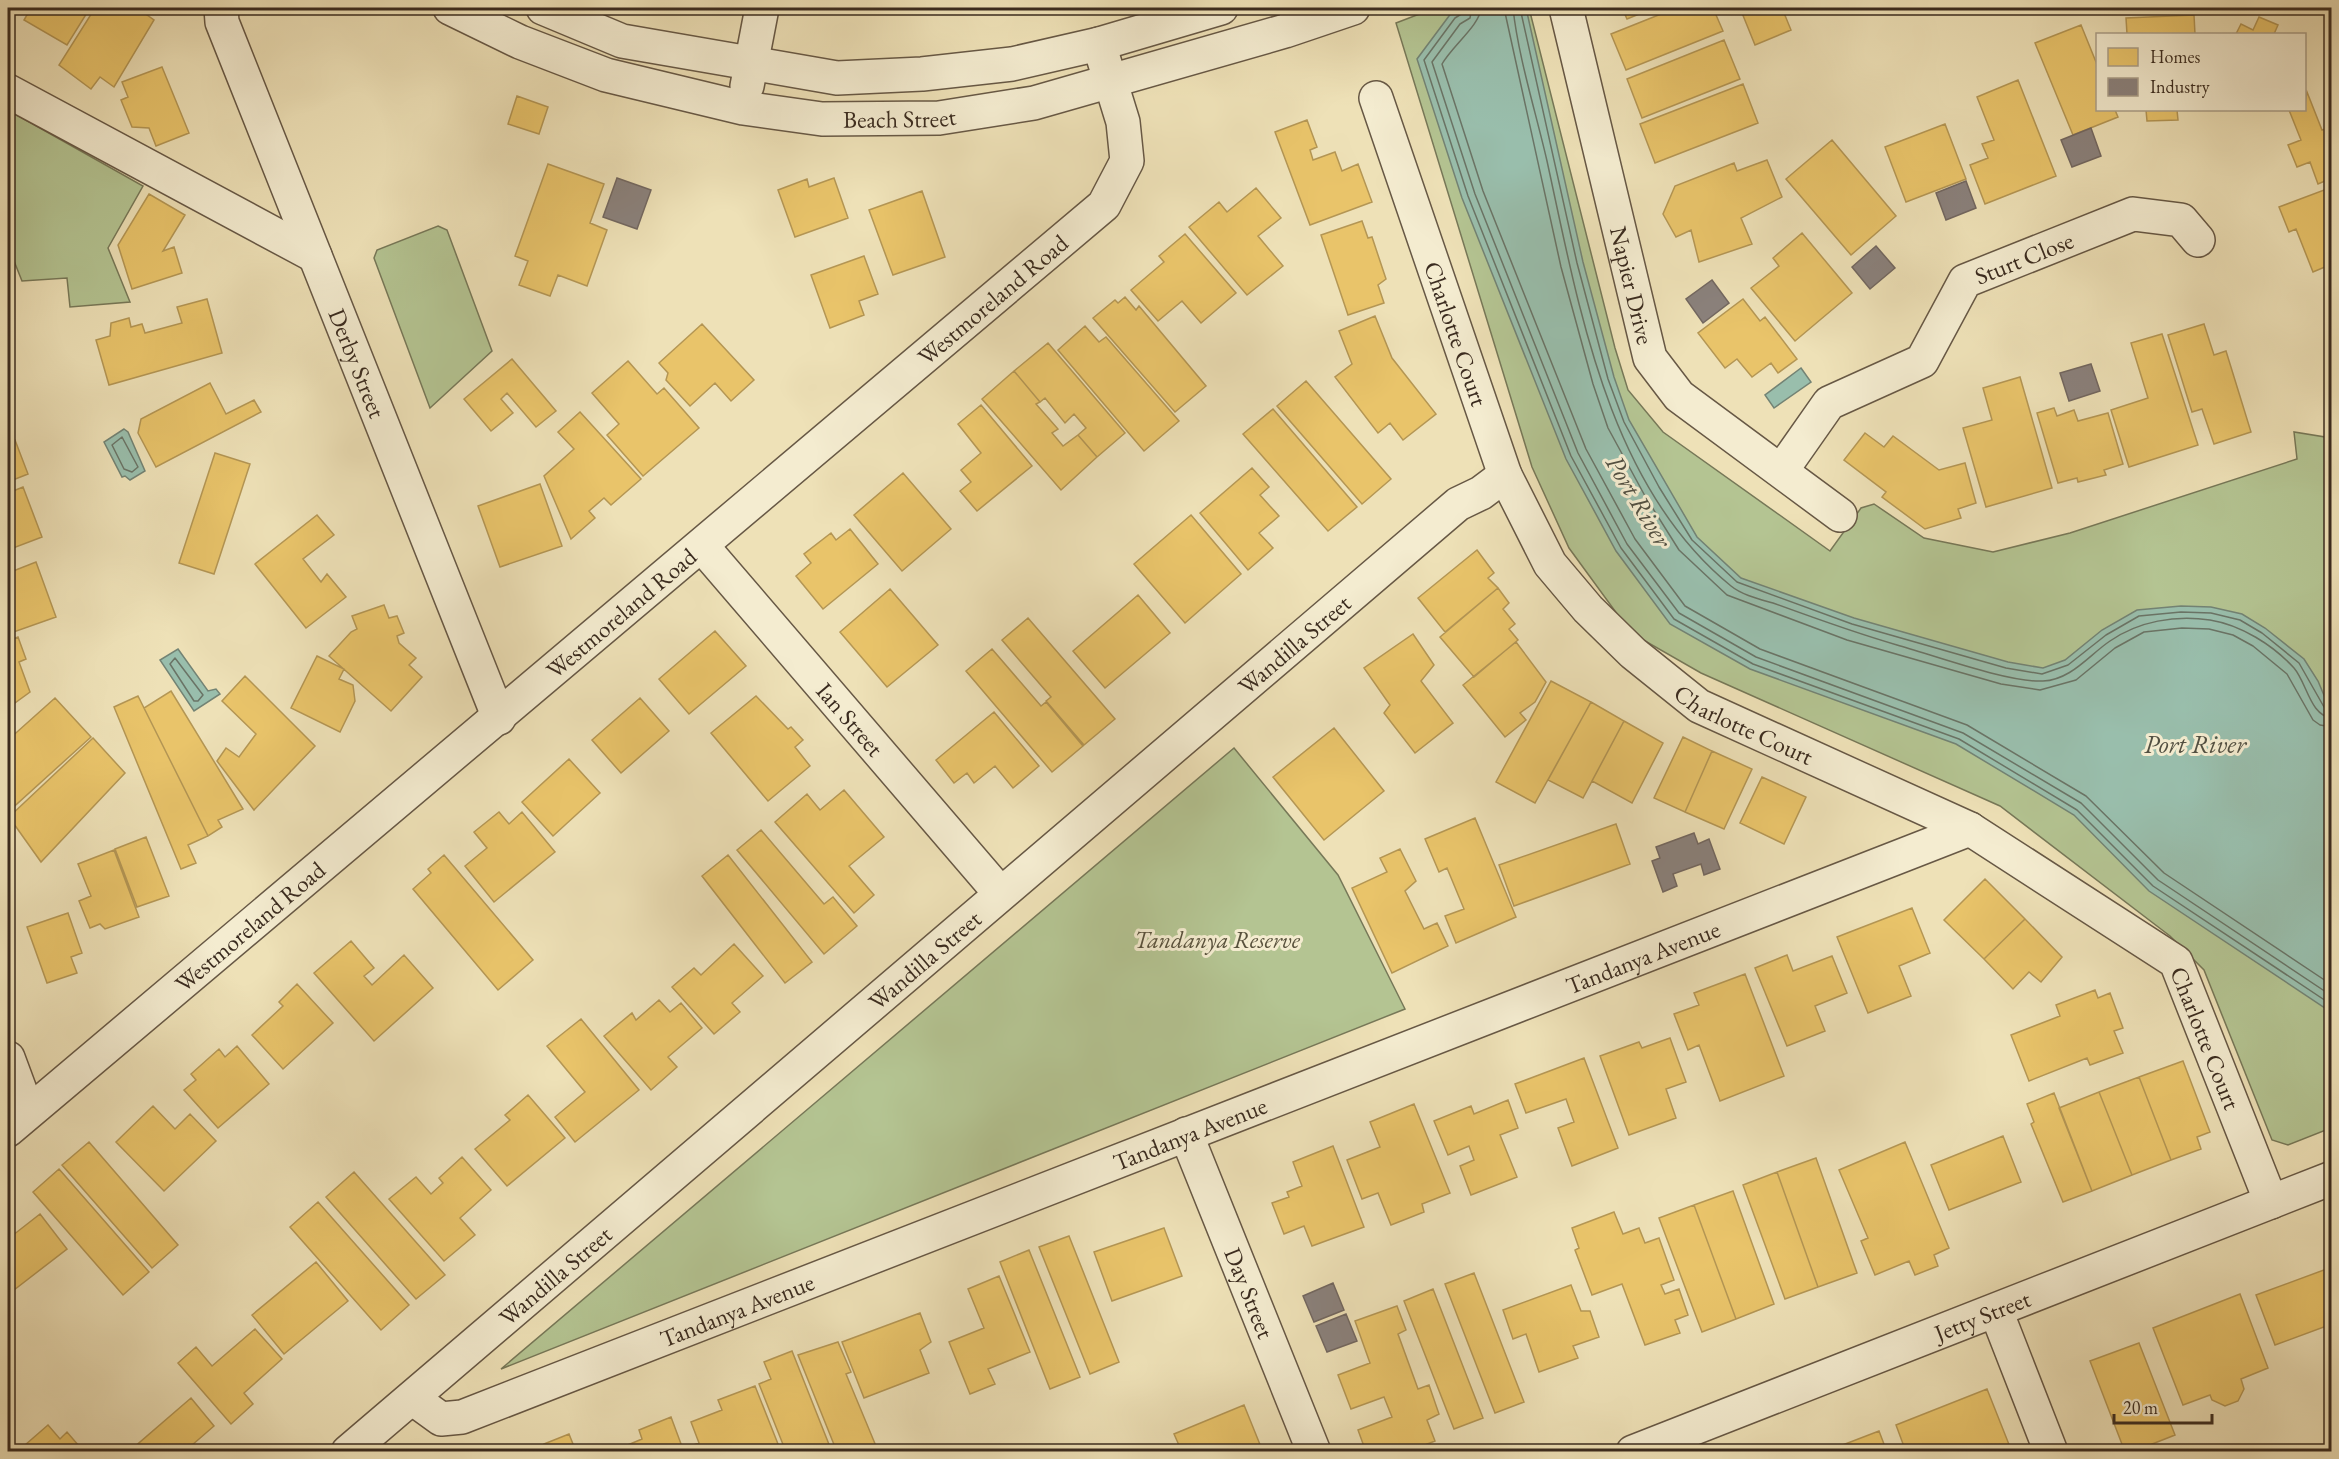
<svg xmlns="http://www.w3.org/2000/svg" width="2339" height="1459" viewBox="0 0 2339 1459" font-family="'EB Garamond',serif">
  <rect width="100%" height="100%" fill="#eee1b7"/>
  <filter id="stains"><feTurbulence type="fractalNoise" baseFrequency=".00333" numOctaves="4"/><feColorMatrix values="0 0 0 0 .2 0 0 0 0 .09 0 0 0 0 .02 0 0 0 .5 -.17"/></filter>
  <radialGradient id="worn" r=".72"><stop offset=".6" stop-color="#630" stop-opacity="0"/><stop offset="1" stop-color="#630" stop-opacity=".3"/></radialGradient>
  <path fill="#b4c492" stroke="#777858" stroke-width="1.5" d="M1435,8h94l86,340 13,42 35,42 167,119 31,-43 13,-4 50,34 69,14 77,-19 227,-74 -3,-27 37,6v690l-43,17 -16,-5 -68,-170 -34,-34 -170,-130 -299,-133 -70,-40 -62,-85 -37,-81 -136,-444z
    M8,110l135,76 -35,62 22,54 -60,5 -3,-29 -45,3 -14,-35z
    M438,226l9,4 45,121 -62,57 -56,-150 3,-8z
    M1234,748l104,127 67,134 -904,360z"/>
  <path fill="#99beac" stroke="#738374" stroke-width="1.5" d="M1466,8h60l57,254 31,115 15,43 68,117 44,41 113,40 154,44 35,6 22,-8 37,-30 35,-20 44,-4 30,1 31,7 23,14 39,31 14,22 13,31v300l-182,-121 -75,-76 -118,-71 -206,-75 -80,-45 -54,-73 -50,-92 -104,-261 -45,-139 35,-47z
    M1801,368l10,14 -37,26 -9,-13z
    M124,429l4,3 17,39 -15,9 -5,-4 -3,1 -18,-35z
    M178,649l30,42 8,-2 4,5 -26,17 -34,-51z"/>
  <path fill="#e9c46a" stroke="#b49654" stroke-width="1.5" d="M31,8h59l-23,37 -43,-25z
    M95,8h42l17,12 -40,67 -14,-10 -9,12 -32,-24z
    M1622,8h32l-27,11z
    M1676,8h37l10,23 -97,39 -15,-36z
    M1740,8h42l9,22 -36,15z
    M2194,15l1,19h-68l-1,-16z
    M2259,17l19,8 -4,9h-38l5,-10 12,6z
    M2081,25l17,42v43h17l3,7 -45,18 -38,-92z
    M1724,40l16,39 -98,39 -15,-39z
    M162,67l27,66 -33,13 -7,-18 -17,-1 -11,-27 7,-3 -6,-15z
    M2018,80l38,96 -71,28 -15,-39 18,-7 -6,-14 12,-4 -17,-43z
    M1743,84l15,39 -103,40 -15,-39z
    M2307,92l15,38 10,-3v51l-14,6 -8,-22 -13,5 -9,-22 13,-5 -12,-30h15z
    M517,96l31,11 -9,27 -31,-10z
    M2146,110h31l1,10 -31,1z
    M1307,120l10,27 -7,3 3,10 22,-8 7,19 16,-7 14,38 -62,23 -35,-93z
    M1945,124l21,55 -60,23 -21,-55z
    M1832,140l64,76 -45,39 -65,-76z
    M1767,160l15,37 -41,21 11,26 -53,18 -8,-32 -15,7 -13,-23 12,-28 59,-23 3,8z
    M548,164l56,20 -14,39 17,7 -20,56 -29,-11 -8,21 -31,-11 9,-24 -13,-5z
    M834,178l14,40 -53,19 -17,-47 29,-11 2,8z
    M2332,187v77l-19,8 -17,-43 -7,3 -10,-25z
    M1256,188l25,30 -23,18 25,30 -36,29 -58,-68 30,-25 8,10z
    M922,191l23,66 -52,18 -24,-65z
    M149,194l36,21 -22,36 11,-4 8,26 -50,16 -14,-44z
    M1362,221l6,17 4,-1 14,42 -8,6 6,18 -36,12 -27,-80z
    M1802,233l50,60 -57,48 -44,-53 28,-22 -6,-8z
    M1185,234l51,59 -35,30 -19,-22 -24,20 -27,-31 33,-28 -5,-6z
    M864,256l14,38 -19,7 5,14 -34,13 -19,-53z
    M1125,297l11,13 3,-4 67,80 -31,26 -82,-94 22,-18 3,3z
    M207,299l15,54 -113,32 -13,-45 14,-4 1,-13 18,-5 2,9 11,-3 3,9 37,-10 -5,-16z
    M1743,299l17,22 5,-4 32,42 -19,14 -7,-10 -19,14 -15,-18 -12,9 -27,-35z
    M1375,316l17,42 44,56 -33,26 -13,-17 -12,10 -43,-56 17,-13 -13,-33z
    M702,324l52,56 -23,21 -16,-18 -25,23 -24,-26 2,-7 -9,-10z
    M2204,324l10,31 12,-4 25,81 -37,12 -12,-35 -10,3 -24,-77z
    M1085,326l14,16 7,-5 73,84 -35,30 -86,-101z
    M2162,334l36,111 -69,22 -18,-57 37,-12 -17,-55z
    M1048,343l77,90 -28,24 -19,-22 8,-7 -12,-14 -9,9 -20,-25 -5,4 -26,-31z
    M512,359l44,52 -20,16 -29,-34 -6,6 12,14 -22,18 -27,-32z
    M628,361l29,33 7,-6 35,40 -56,48 -36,-41 12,-11 -27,-31z
    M1014,371l26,31 -4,2 22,25 -6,4 11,13 15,-11 19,22 -36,33 -79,-91z
    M2020,377l32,111 -66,19 -23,-79 29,-8 -9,-32z
    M1306,381l85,98 -29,25 -85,-98z
    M210,383l16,31 28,-14 7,12 -105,55 -18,-34 3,-14z
    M981,405l51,61 -55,45 -17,-20 11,-9 -10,-12 20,-17 -23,-29z
    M2054,408l3,8 17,-6 4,11 30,-8 15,51 -19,6 2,5 -28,7 -1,-4 -19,5 -21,-70z
    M1273,409l84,98 -29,24 -85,-97z
    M580,412l61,67 -30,26 -7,-7 -15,13 6,7 -24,21 -27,-63 30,-27 -16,-17z
    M1865,433l19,14 9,-11 46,34 26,-7 11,40 -18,6 3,9 -36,11 -43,-32 4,-5 -42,-32z
    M15,440l13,34 -20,8v-39z
    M215,453l35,11 -36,110 -35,-11z
    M1252,468l17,19 -9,8 19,21 -20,17 14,15 -25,22 -48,-57z
    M903,473l48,56 -49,42 -48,-56z
    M540,484l22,62 -62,21 -22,-61z
    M23,487l19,50 -34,13v-57z
    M317,515l17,20 -31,24 18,23 6,-8 19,23 -40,31 -51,-64z
    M1191,515l50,59 -56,49 -51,-59z
    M850,529l28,35 -55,45 -27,-33 15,-13 -7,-9 27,-21 5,7z
    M1477,550l17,23 -6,5 10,10 -53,44 -27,-34z
    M36,562l20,55 -48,17v-61z
    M1498,588l11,15 -6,6 12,15 -6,5 9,11 -44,37 -34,-40z
    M890,589l48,56 -51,42 -47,-55z
    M1138,595l32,38 -65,55 -32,-37z
    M384,605l5,13 8,-2 7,17 -7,3 2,7 17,15 -7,7 13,12 -31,34 -62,-55 22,-24 6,-3 -5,-13z
    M1028,618l87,101 -31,26 -38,-44 5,-4 -49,-57z
    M715,631l31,35 -57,48 -30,-35z
    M1413,634l21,31 -13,16 32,42 -38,30 -31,-40 6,-8 -26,-37z
    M18,637l8,22 -7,3 11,30 -22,16v-67z
    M1516,642l30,40 -11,20 -15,11 6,7 -21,17 -42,-52z
    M992,649l49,57 5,-4 37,44 -31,26 -86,-101z
    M317,656l27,13 -5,10 14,6 2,16 -15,31 -49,-24z
    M245,676l70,70 -61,64 -37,-49 9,-13 13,9 17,-23 -34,-33z
    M1551,681l40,21 -56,101 -39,-21z
    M171,691l72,118 -25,11 4,7 -14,9 -64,-128z
    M138,696l70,140 -20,9 8,18 -15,6 -67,-162z
    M756,696l32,33 3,-2 12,13 -8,7 15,19 -42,35 -57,-68z
    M55,698l36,39 -83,75v-72z
    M640,698l29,33 -48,42 -29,-33z
    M1591,702l33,19 -41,77 -35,-18z
    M994,712l45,54 -26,22 -18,-22 -21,17 -7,-10 -13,10 -18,-23z
    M1624,721l39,22 -31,60 -40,-22z
    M1334,728l50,63 -60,49 -51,-63z
    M1683,737l29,14 -27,61 -31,-14z
    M93,738l32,35 -84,89 -32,-45z
    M1712,751l40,18 -28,60 -39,-17z
    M569,759l31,34 -47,43 -31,-34z
    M1762,777l44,20 -22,47 -44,-21z
    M844,790l40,47 -35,29 25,29 -20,18 -79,-91 32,-28 13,16z
    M499,812l10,12 13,-12 33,40 -61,50 -29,-36 22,-18 -13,-16z
    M1475,818l41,99 -60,26 -11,-27 19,-7 -17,-41 -8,4 -14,-33z
    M1616,824l14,40 -116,42 -15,-41z
    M761,830l63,74 9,-7 24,29 -33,28 -87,-104z
    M146,837l23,59 -32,11 -22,-58z
    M1400,849l16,32 -11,10 19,38 13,-6 11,23 -56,27 -40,-85 35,-16 -7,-14z
    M114,850l25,67 -34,12 -5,-5 -10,4 -11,-27 12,-5 -13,-32z
    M444,855l89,105 -35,30 -85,-101 18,-16 -3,-4z
    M728,855l84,107 -27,21 -83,-107z
    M1985,879l40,40 -41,40 -40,-39z
    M1912,908l18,45 -31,13 12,30 -43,17 -31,-76z
    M68,913l14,40 -11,4 6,16 -30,10 -20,-56z
    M2025,919l37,38 -21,25 -12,-10 -16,17 -29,-30z
    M351,941l23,27 -10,8 8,9 32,-30 29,33 -59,53 -60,-68z
    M734,944l29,32 -31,27 8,9 -26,22 -42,-47 22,-19 7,7z
    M1787,955l6,16 39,-15 15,37 -32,13 10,25 -38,15 -32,-78z
    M1745,974l39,102 -64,25 -21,-56 -11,5 -14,-36 25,-9 -5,-12z
    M297,984l36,39 -50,46 -31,-34 31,-29 -4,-4z
    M2095,990l3,8 12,-5 13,35 -9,3 9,22 -33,12 -3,-7 -58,23 -18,-46 49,-19 -4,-11z
    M659,1000l11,12 11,-9 21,25 -34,29 9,10 -26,23 -47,-54 28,-23 4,7z
    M581,1019l58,71 -64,52 -20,-25 30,-25 -38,-46z
    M1670,1038l16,44 -20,7 10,29 -47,17 -29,-79 39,-14 3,6z
    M237,1046l32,38 -51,44 -34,-38 12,-10 -5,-6 28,-25 6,8z
    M1584,1058l34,90 -46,18 -14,-38 16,-6 -8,-23 -40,14 -11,-29z
    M2183,1061l27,71 -13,5 4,12 -30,11 -32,-83z
    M2139,1077l32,83 -39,15 -33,-83z
    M2099,1092l33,83 -40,16 -33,-83z
    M2054,1093l38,98 -29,11 -32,-78 3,-2 -7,-18z
    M528,1095l37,43 -58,48 -32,-37 35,-29 -5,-5z
    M1508,1100l10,28 -18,7 17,42 -46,18 -11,-29 14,-6 -5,-14 -21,9 -14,-34 37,-15 3,8z
    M1414,1104l36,89 -28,11 2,8 -33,13 -13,-32 -16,6 -15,-39 33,-13 -10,-25z
    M153,1106l22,23 15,-15 26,27 -52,50 -48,-49z
    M2003,1136l18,46 -72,28 -18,-45z
    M89,1142l89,103 -26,23 -90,-103z
    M1905,1142l44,106 -15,7 4,11 -23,9 -6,-14 -34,14 -14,-34 7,-3 -29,-68z
    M1333,1146l31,81 -52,19 -8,-20 -20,8 -12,-31 17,-6 -2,-5 15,-6 -9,-24z
    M462,1157l29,33 -31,28 15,17 -31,26 -55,-62 27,-22 15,17 12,-11 -4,-5z
    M1816,1158l41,115 -39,14 -41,-115z
    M59,1169l90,103 -26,23 -90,-103z
    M354,1172l91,103 -29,24 -90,-102z
    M1777,1172l41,115 -33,12 -42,-114z
    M1733,1191l41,113 -38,15 -42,-114z
    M318,1202l91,103 -28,25 -91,-103z
    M1694,1205l42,114 -34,13 -43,-114z
    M1614,1212l9,22 16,-6 6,15 14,-5 15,42 -13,5 4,9 14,-5 9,26 -13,5 5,13 -35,12 -23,-61 -30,11 -17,-45 4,-2 -7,-20z
    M40,1214l27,35 -53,41 -6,-8v-43z
    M1164,1228l18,48 -70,25 -18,-49z
    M1069,1236l50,126 -29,12 -51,-127z
    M1029,1250l51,127 -30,12 -50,-127z
    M316,1262l32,39 -64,53 -32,-39z
    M2332,1267v57l-57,21 -19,-50z
    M1474,1273l50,129 -29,11 -50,-129z
    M999,1276l31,76 -42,17 7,15 -25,10 -21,-52 35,-14 -16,-39z
    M1571,1285l10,26h9l9,26 -26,9 5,12 -39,14 -13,-38 -13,5 -10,-29z
    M1433,1289l50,129 -29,11 -50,-128z
    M2240,1294l28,74 -27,11 3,10 -6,12 -13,5 -13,-6 -2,-5 -27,10 -30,-77z
    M1397,1306l9,24 -8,4 20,55 11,-4 10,29 -12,6 8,21 -28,11h-41l-8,-22 34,-13 -8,-20 -33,12 -13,-34 32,-12 -15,-42z
    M920,1313l11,29 -11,8 9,23 -65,25 -22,-56z
    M255,1329l27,30 -38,34 9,11 -22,20 -53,-61 18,-16 16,19z
    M838,1342l13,30 -5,2 30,72 -13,6h-26l-39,-97z
    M2139,1343l36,92 -43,17h-7l-35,-91z
    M792,1351l40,101h-46l-27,-68 12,-5 -7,-17z
    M755,1386l25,63 -7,3h-83l-2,-5 11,-4 -8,-21 31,-12 -4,-10z
    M1987,1389l23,58 -12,5h-92l-10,-27z
    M191,1398l23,28 -23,20 6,6h-63l-2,-3z
    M1244,1405l19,47h-81l-8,-18z
    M671,1417l13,35h-73l31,-13 -3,-9z
    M48,1425l12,14 7,-7 12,14 -6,6h-56z
    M1879,1431l8,21h-45l-2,-6z
    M569,1434l6,15 11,-4 3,7h-43l-2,-8z"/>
  <path fill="#8a817c" stroke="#726760" stroke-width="1.5" d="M2091,128l10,28 -29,11 -11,-27z
    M617,178l34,12 -14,39 -34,-12z
    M1966,181l10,27 -30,12 -10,-27z
    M1876,246l19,22 -25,21 -18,-22z
    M1712,280l17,23 -26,20 -17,-24z
    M2091,364l9,27 -31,10 -9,-28z
    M1694,833l4,11 11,-5 11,30 -16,6 -3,-11 -28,10 4,12 -14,6 -11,-31 8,-3 -4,-11z
    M1333,1283l11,27 -30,12 -11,-26z
    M1346,1314l11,27 -30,11 -11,-26z"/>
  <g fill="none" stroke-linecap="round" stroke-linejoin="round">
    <path stroke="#6a7466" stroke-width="1.5" d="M1465,8l-2,5 -8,5 -31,42 44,136 103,260 50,92 53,71 79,45 206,75 118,71 76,76 179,119
      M1472,8l-2,10 -10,6 -28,38 43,132 103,259 49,91 52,69 77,44 207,76 118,70 77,77 174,116
      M1481,8c-1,17 -29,38 -39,56l41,127 103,258 49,90 50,67 75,43 207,76 119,71 78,77 168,112
      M1504,8l57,259 32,117 15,44 37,68 34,54 48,45 120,45 154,44 39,6 36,-10 39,-32 29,-16 38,-4 27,1 24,6 20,11 34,28 26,46 7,5 12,2
      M1513,8c5,48 23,105 34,153 32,146 61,325 184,425 11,9 28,13 42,17 41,15 82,30 124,42 36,10 112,38 146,36 28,-1 46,-26 67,-40 29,-20 65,-26 100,-21 31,5 63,25 84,48 13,15 16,48 38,50
      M1520,8l57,255 31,116 16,43 35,65 33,53 45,42 115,42 154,44 36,6 26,-9 38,-30 33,-19 42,-4 30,1 29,7 22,13 37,30 25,44 8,3
      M122,437l16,30 -6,5 -8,-3 -12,-24z
      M175,658l28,37 -5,6h-4l-24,-37z"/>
    <g stroke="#675845" stroke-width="36">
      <g id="minor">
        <path id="s1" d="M221,8l1,14 277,696"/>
        <path id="s2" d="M450,8l70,34 86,33 137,33 79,11 117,-1 95,-15 251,-72 68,-23"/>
        <path d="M543,8l79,33 215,37 85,-4 90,-10 87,-20 122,-36"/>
        <path id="s3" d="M1566,8l84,350 29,38 161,119"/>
        <path d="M747,86l15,-78"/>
        <path d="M8,91l307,165"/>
        <path id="s4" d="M1376,98l129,377 45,89 38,45 45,44 66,53 271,123 206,133 95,240"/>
        <path id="s5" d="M1782,470l47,-67 93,-42 43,-80 168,-67 48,6 17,20"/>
        <path id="s6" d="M702,546l298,347"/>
        <path d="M8,1058l20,54"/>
        <path id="s7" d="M8,1130l1096,-925 23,-44 -4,-39 -24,-78"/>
        <path id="s8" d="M1186,1134l128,318"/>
        <path d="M1996,1311l55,141"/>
        <path id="s9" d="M412,1398l29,21 21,-2 1508,-588"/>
        <path id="s10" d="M348,1452l1110,-948 23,-11 24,-18"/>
        <path id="s11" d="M1633,1452l699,-274"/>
      </g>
    </g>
    <use href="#minor" stroke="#f4ecd0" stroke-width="33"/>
  </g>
  <g text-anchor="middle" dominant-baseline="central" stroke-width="6" stroke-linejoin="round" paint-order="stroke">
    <g font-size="24" fill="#3a2b1f" stroke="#f4ecd0">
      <text stroke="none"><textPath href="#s2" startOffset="468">Beach Street</textPath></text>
      <text stroke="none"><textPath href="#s5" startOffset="338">Sturt Close</textPath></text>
      <text stroke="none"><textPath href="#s3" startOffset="285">Napier Drive</textPath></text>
      <text stroke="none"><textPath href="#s7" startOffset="1288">Westmoreland Road</textPath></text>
      <text stroke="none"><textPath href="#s4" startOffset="249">Charlotte Court</textPath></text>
      <text stroke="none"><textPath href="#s1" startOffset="381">Derby Street</textPath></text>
      <text stroke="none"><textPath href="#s7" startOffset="802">Westmoreland Road</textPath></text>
      <text stroke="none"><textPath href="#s10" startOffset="1244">Wandilla Street</textPath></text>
      <text stroke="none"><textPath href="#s6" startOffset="228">Ian Street</textPath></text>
      <text stroke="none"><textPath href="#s4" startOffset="753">Charlotte Court</textPath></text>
      <text stroke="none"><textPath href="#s7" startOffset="316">Westmoreland Road</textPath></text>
      <text stroke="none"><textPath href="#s9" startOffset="1324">Tandanya Avenue</textPath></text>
      <text stroke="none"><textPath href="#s10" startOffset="758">Wandilla Street</textPath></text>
      <text stroke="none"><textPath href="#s4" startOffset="1329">Charlotte Court</textPath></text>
      <text stroke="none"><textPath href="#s9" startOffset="838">Tandanya Avenue</textPath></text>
      <text stroke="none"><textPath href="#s10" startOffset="272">Wandilla Street</textPath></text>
      <text stroke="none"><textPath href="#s8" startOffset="171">Day Street</textPath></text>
      <text stroke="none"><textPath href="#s9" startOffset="352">Tandanya Avenue</textPath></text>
      <text stroke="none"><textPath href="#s11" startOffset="375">Jetty Street</textPath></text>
    </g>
    <g font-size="24" font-style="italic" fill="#58513c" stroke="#f4ecd0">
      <text x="1217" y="939">Tandanya Reserve</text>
    </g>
    <g font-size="26" font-style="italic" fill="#525042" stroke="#f4ecd0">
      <text transform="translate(1639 501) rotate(59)">Port River</text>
      <text x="2195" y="744">Port River</text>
    </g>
  </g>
  <rect width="2339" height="1459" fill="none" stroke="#eee1b7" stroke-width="30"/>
  <rect x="9" y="9" width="2321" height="1441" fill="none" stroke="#3a2b1f" stroke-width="3"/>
  <rect x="15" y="15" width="2309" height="1429" fill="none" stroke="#3a2b1f" stroke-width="1.5"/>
  <rect x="2096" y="33" width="210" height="78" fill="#f4ecd0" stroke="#aa9f89" stroke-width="1.5"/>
  <rect x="2108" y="48" width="30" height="18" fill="#e9c46a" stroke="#aa9f89" stroke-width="1.5"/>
  <text x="2150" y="63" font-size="18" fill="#3a2b1f">Homes</text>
  <rect x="2108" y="78" width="30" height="18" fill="#8a817c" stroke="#aa9f89" stroke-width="1.5"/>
  <text x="2150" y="93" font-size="18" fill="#3a2b1f">Industry</text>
  <path d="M2114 1414v9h98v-9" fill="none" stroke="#3a2b1f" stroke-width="3"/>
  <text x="2123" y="1414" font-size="18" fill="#3a2b1f" stroke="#f4ecd0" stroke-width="4.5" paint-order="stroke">20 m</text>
  <rect width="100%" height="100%" filter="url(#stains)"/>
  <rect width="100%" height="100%" fill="url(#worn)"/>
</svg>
